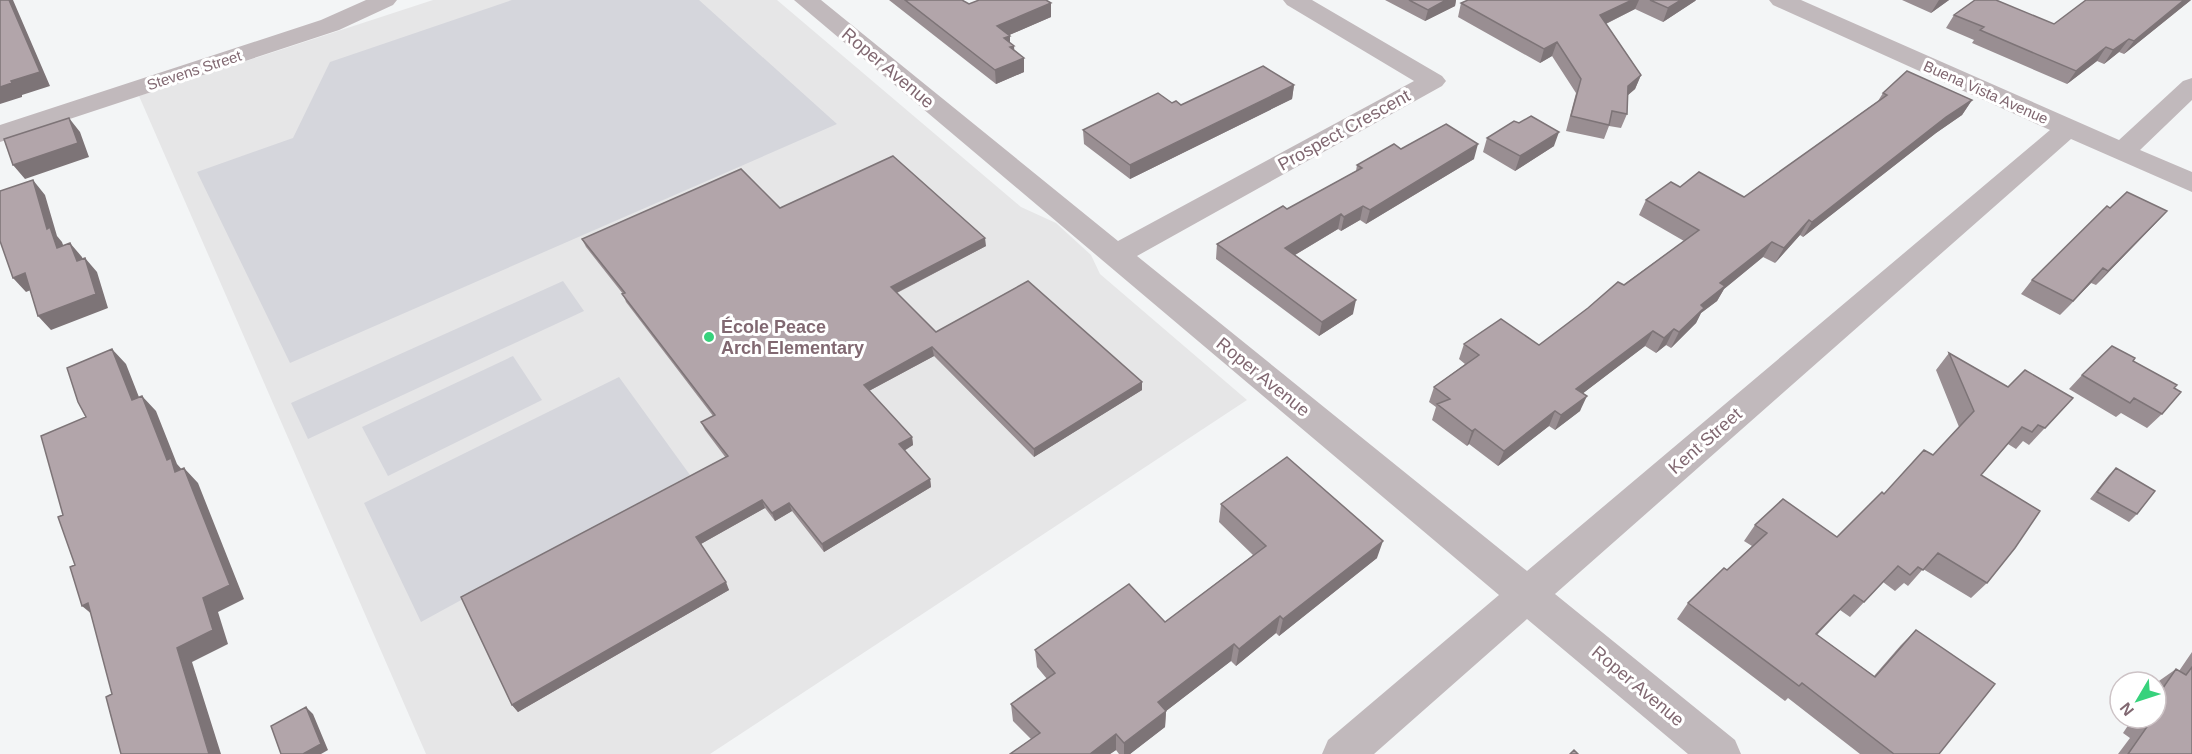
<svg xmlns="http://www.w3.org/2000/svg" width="2192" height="754" viewBox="0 0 2192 754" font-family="Helvetica,sans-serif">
  <rect width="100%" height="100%" fill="#f3f5f6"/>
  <path fill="#e6e6e7" d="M433,0h344l244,207 35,16 35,32 9,19 147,126 -537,354h-284l-287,-658z"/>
  <path fill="#d5d6dc" d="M512,0h187l138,124 -547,239 -93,-191 96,-34 37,-76z
    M563,281l21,30 -276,128 -17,-36z
    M513,356l29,44 -154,76 -26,-49z
    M619,377l71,98 -269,147 -57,-119z"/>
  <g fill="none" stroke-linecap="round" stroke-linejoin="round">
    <path fill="#c1b9bc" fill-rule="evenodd" d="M366,0h31l-4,5 -54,25 -339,112v-17l321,-105z
      M794,0h27l297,241 296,-160 -127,-76 -4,-5h29l130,76 4,5 -4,5 -305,170 390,315 523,-441 -277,-125 -4,-5h32l318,140 64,-59 9,-3v22l-52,50 52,22v20l-121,-53 -516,455 180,146 6,14h-53l-161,-135 -153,135h-52l6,-14 171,-145z"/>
  </g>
  <path fill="#998e92" d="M889,0h73l7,4 82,-1v14l-42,18 1,8 4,8 10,7v14l-28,12z
    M1385,0h71l-1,6 -30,15z
    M1468,0h228l-1,1 -32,21 -28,-13 -29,15 35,51 -6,14 -8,7v18l-6,14 -12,-2 -5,13 -38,-8 10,-38 -24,-37 -12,7 -82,-46 3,-14z
    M1902,0h47l-18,13z
    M2191,0l-67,54 -5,-2 -15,12 -7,-3 -30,23 -95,-41 2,-3 -28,-12 8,-13 100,9z
    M1294,85l-2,14 -162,80 -46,-35 -1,-14 89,-27 9,2z
    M1883,93l89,7 -10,15 -26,18 -133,104 -3,-2 -25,28 -12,-6 -39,32 -7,12 -16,12 -5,10 -25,25 -5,-3 -10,8 -11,-7 -62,47 -3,18 -25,19 -6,-4 -51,40 -29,-22 -2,2 -35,-26 4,-13 -7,-5 5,-15 31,-23 -6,-5 5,-15 75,1 145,-104 -45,-26 7,-15 34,-13 64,10 134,-96z
    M1487,138l67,8 -39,25 -32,-19z
    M1401,149l73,10 -108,65 -6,-4 -19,11 -3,-2 -43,26 58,59 -34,22 -103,-77 1,-15 70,-35 69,-38 1,-6z
    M780,208l206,38 -89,47 39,39 206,50v8l-108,67 -100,-101 -65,35 43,46 1,8 -9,5 26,29 1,8 -107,65 -32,-41 -17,10 -10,-13 -64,36 28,46 -211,122 -6,-7 214,-247 -21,-28 -4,-8 12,-6 -87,-114 -3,-8 -37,-47 -4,-8z
    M2110,208l57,3 -13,14 -58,60 -5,-2 -31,32 -39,-21 11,-14z
    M1949,353l59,34 65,11 -44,47 -6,-4 -7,8 -8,-5 -27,31 6,108 -16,15 -48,-29 -15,17 -4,-3 -9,8 -12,-9 -33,35 -10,-7 -23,25 57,41 27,-31 15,-15 23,124h-79l-72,-56 -3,3 -108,-82 11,-16 39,-33 25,-24 -8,-5 11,-16 82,12 47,-43 49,-39 26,-28 -23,-57z
    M2133,361l41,27 -12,26 -15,14 -26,-15 -5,4 -47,-28 13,-14z
    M2116,468l21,46 -8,8 -39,-23 19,-24z
    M1221,504l156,54 -98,78 -3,-3 -40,33 -5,-5 -65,50 -1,16 -35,27h-11l-3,-4 -6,4h-100l21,-15 -18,-18 -2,-17 36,-25 -10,-12 -2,-17 130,-28 88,-67 -34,-33z
    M2192,652v102h-74l12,-16 -7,-5 10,-15h23v-35l20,-14 3,2z"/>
  <path fill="#7d7477" d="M9,0h4l37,86 -28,9v2l-22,7v-17z
    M1446,0h10l-1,6 -30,15 3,-11z
    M1632,0h7l-4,9 -40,20 5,-14z
    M1681,0h15l-1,1 -32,21 5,-14z
    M1939,0h10l-18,13z
    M2184,0h7l-67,54 10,-13z
    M1051,3v14l-53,23 -1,-14z
    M1010,36v11l4,-1 1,14 -11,-22z
    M2129,39l-10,13 -15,12 9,-14z
    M1557,42l-5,14 -12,7 4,-14z
    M2106,47l-9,14 -30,23 9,-13z
    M1024,58v14l-28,12 -1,-14z
    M1641,75l-6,14 -13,11 6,-14z
    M1294,85l-2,14 -162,80v-14z
    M1972,100l-10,15 -26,18 -133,104 9,-15 134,-105z
    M69,118l11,14 9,25 -64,22 -12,-14z
    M1559,132l-5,14 -39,25 5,-15z
    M1478,144l-4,15 -108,65 4,-14z
    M33,180l12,15 12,41 5,6 7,20 -12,-14 -10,-19z
    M1363,206l-3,14 -19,11 3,-14z
    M2167,211l-13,14 -58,60 12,-14z
    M1341,214l-3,15 -55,33 2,-14z
    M1809,220l-9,15 -25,28 9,-15z
    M985,238l1,8 -94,49 -1,-8z
    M1772,242l-9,15 -39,32 -7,12 -16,12 -5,10 -25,25 8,-16 41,-49z
    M70,243l12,14 7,18 -12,-14z
    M85,258l12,14 11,36 -57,22 -13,-14z
    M2103,268l-12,15 -31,32 13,-14z
    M25,273l13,14 -12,5 -13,-14z
    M1356,300l-3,14 -34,22 3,-14z
    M1674,329l-8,16 -10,8 8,-15z
    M1653,331l-8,15 -76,58 7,-15z
    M932,347l2,9 -69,37 -1,-8z
    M112,349l14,15 20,51 -14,-15z
    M1142,382v8l-108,67v-8z
    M142,396l14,15 21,53 8,9 -10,-1 -8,-12z
    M1587,396l-7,15 -25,19 6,-15z
    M1555,411l-6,15 -51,40 6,-15z
    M1475,429l-6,15 -2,2 5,-15z
    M912,437l1,8 -12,8 -2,-9z
    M184,468l14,15 46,116 -26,13 10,32 -36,18 29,92h-12l-32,-106 26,-50z
    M930,479l1,8 -107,65 -2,-8z
    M762,500l3,8 -66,37 -3,-8z
    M789,503l3,8 -17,10 -3,-8z
    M1383,541l-6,17 -98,78 4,-17z
    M726,582l3,8 -211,122 -6,-7z
    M1854,595l-14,15 -38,39 14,-15z
    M88,603l11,17 -17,-14z
    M1280,616l-4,17 -40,33 3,-17z
    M1234,644l-3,17 -74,57 1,-16z
    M306,707l7,7 15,36 -7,4h-18z
    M1166,711l-1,16 -35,27h-6v-11z
    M1116,734v16l-6,4h-20z"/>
  <path fill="#b2a5aa" stroke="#7d7477" stroke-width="1.5" d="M0,0h9l31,72 -29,9 1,2 -12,4z
    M905,0h57l7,4 10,-4h67l5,3 -54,23 13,10 -6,2 10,8 -4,1 14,11 -29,12z
    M1409,0h37l-18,10z
    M1468,0h164l-32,15 41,60 -13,11 -1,28 -15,-3 -3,14 -38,-9 10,-37 -24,-37 -13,7 -83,-46z
    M1650,0h31l-13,8z
    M1975,0h21l58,24 32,-24h98l-50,41 -5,-2 -16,11 -7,-3 -30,24 -96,-41 4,-3 -30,-12z
    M1263,66l31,19 -164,80 -47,-35 75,-37 14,10 4,-2 5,4z
    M1907,71l65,29 -26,17 -134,105 -3,-2 -25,28 -12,-6 -52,41 5,3 -24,19 3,3 -25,24 -5,-3 -10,9 -11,-7 -77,58 11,7 -26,19 -6,-4 -51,40 -29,-22 -3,2 -35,-27 13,-5 -16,-12 45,-32 -15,-11 37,-25 38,26 49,-37 30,-26 6,3 75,-55 -53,-30 25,-18 9,5 19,-15 45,25 143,-102 -4,-2z
    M1531,116l28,16 -39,24 -33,-18 27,-17 5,2z
    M69,118l9,25 -65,22 -9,-26z
    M1446,124l32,20 -108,66 -7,-4 -19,11 -3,-3 -56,34 71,52 -34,22 -105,-78 66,-38 4,3 75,-41 -5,-3 37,-21 7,5z
    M893,156l92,82 -94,49 45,45 92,-51 114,101 -108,67 -102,-102 -68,38 48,52 -13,7 31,35 -108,65 -33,-41 -17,10 -10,-13 -66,37 30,45 -214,123 -51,-108 267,-141 -27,-34 14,-7 -93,-121 3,-1 -43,-54 159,-70 39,39z
    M33,180l14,49 3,-2 7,21 13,-5 7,18 8,-3 11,36 -58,22 -13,-43 -12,5 -13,-37v-50z
    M2127,192l40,19 -59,60 -5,-3 -30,33 -41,-21 75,-74 3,2z
    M2112,346l23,12 -2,3 44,24 -3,3 7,4 -19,22 -28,-16 -4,5 -48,-28z
    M112,349l20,51 10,-4 25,64 4,-2 4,14 9,-4 46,117 -27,13 10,32 -36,18 32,106h-88l-15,-57 6,-3 -24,-91 -6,3 -12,-39 5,-2 -17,-48 5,-2 -22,-79 45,-19 -8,-15 -11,-34z
    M1949,353l59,34 17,-17 48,28 -28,30 -7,-3 -6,7 -10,-5 -41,48 59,36 -25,37 -28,35 -49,-30 -15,17 -5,-3 -8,8 -12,-9 -34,36 -10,-7 -38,39 59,43 41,-47 79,54 -56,70h-45l-92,-71 -3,3 -111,-83 36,-35 3,2 40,-37 -12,-8 28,-26 54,38 45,-45 2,2 40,-44 9,5 41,-44z
    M1287,457l96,84 -100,78 -3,-3 -41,33 -5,-5 -76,58 8,9 -42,32 -8,-9 -26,20h-80l30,-21 -29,-29 44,-31 -20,-23 94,-66 36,38 101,-76 -45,-42z
    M2116,468l39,23 -18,23 -40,-22z
    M2192,667v87h-64l21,-30 -7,-5 1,-1h13v-20l20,-29 10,6z
    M306,707l15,37 -18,10h-22l-10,-28z
    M1574,750l4,4h-8z"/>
  <circle fill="#37d27c" stroke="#fff" stroke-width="2" cx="709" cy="337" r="6"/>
  <g text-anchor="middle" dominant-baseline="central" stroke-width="6" stroke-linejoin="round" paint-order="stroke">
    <g font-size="15" fill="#816871" stroke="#fff">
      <text transform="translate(194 70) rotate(-18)">Stevens Street</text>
      <text transform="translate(1986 92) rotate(24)">Buena Vista Avenue</text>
    </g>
    <g font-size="18" fill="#816871" stroke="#fff">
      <text transform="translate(888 68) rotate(40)">Roper Avenue</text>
      <text transform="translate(1344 130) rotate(-29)">Prospect Crescent</text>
      <text transform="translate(1263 377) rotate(39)">Roper Avenue</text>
      <text transform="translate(1705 441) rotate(-41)">Kent Street</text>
      <text transform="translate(1638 686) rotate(40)">Roper Avenue</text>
    </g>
    <g font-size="18" font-weight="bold" fill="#816871" stroke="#fff" text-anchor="start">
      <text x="721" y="327">École Peace<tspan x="721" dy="21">Arch Elementary</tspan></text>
    </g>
  </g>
  <g transform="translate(2138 700) rotate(231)"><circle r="28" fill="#ffffff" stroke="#cdc3c6" stroke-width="1.5"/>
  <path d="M0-4.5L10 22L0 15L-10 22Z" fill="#37d27c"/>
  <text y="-9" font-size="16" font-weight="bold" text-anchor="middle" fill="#816871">N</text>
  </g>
</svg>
